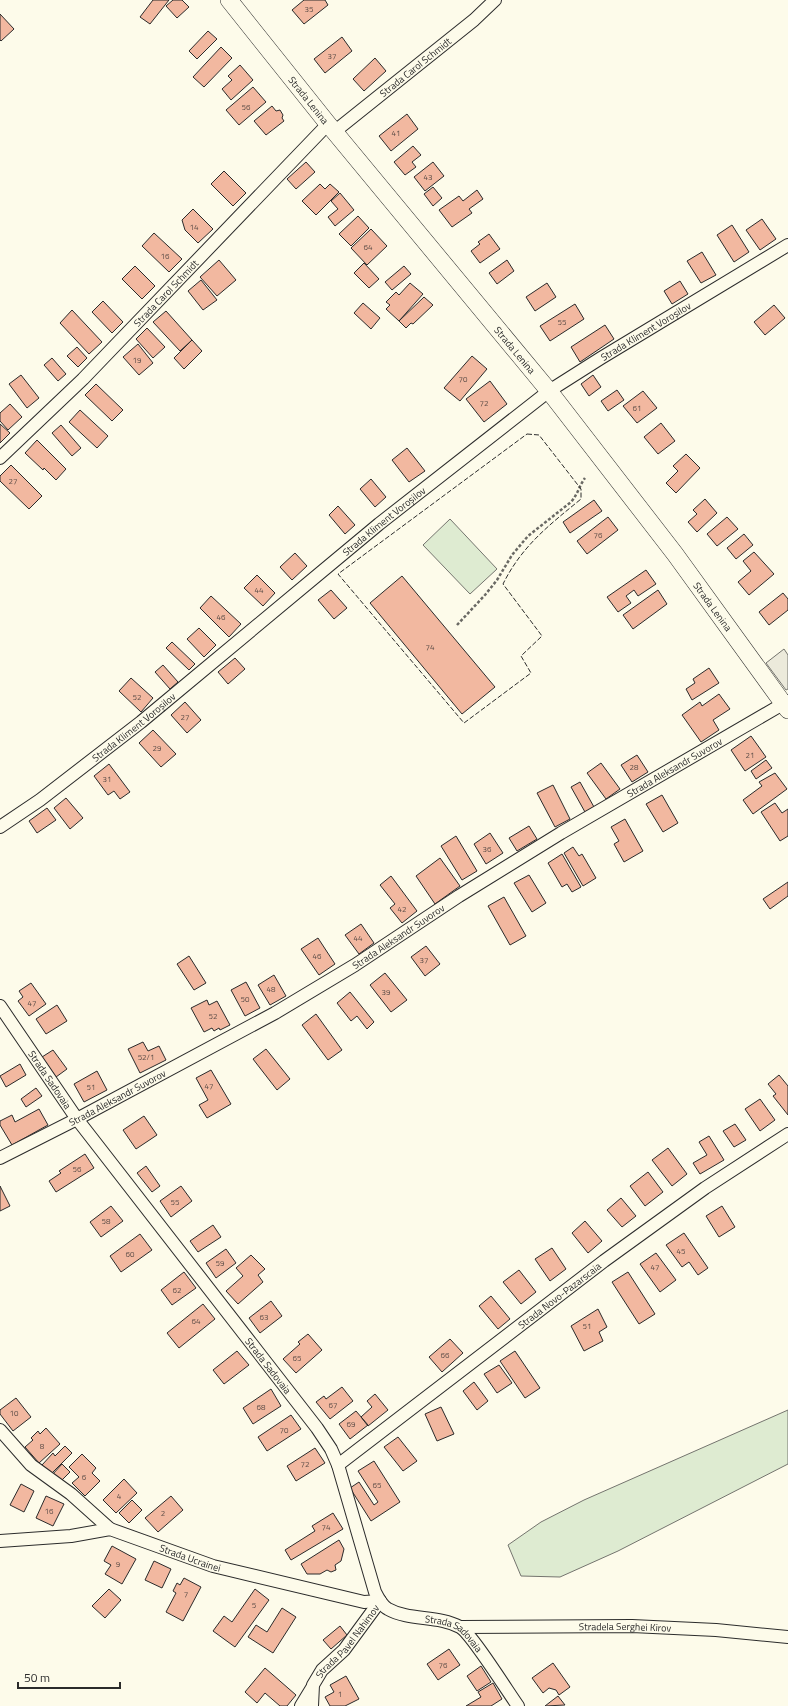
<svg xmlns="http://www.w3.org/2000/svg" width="788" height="1706" viewBox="0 0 788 1706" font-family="'Titillium Web',sans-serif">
  <rect width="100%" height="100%" fill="#fdfbea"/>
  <path fill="#deebd1" stroke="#74746e" d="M450,519l47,50 -27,25 -47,-49z
    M788,1410v54l-170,87 -58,26 -39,-1 -13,-31 33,-23 43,-22z"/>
  <path fill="#eceadb" stroke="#74746e" d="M784,649l4,6v34l-2,1 -20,-27z"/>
  <path fill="#f2b8a0" stroke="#2b2b2b" d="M153,0h16l-19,24 -10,-7z
    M173,0h9l7,7 -12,11 -11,-12z
    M304,0h21l3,5 -24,19 -12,-14z
    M0,14l14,15 -13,12 -1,-1z
    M208,31l9,8 -20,20 -8,-8z
    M342,37l10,14 -27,22 -11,-14z
    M221,47l11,11 -28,29 -11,-10z
    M375,58l11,13 -22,20 -11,-12z
    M240,65l13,15 -22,20 -9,-11 10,-9 -4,-4z
    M253,87l13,15 -27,23 -13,-15z
    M272,106l4,5 4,-1 3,5 -1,3 2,3 -18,14 -12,-14z
    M407,114l11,15 -27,22 -12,-15z
    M413,146l8,9 -9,7 4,5 -11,8 -11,-13z
    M306,162l9,10 -19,17 -9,-10z
    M433,162l11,14 -19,15 -11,-14z
    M224,171l22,22 -13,13 -22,-22z
    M320,184l5,5 5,-5 9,8 -23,23 -14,-14z
    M433,187l9,11 -9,8 -9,-12z
    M477,190l6,9 -14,10 3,4 -20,14 -13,-17 20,-14 4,5z
    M340,193l14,17 -19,16 -7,-9 10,-8 -7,-8z
    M193,209l20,20 -15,14 -13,-13 -3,-10z
    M358,216l11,12 -18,18 -12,-12z
    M762,219l14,20 -16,11 -14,-20z
    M732,225l17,27 -15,10 -17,-27z
    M371,229l16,17 -20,19 -16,-17z
    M154,233l28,26 -13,13 -27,-26z
    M489,234l11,15 -20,14 -9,-12 9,-7 -2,-2z
    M702,252l14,23 -15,8 -14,-22z
    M219,260l17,20 -19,16 -17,-19z
    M507,260l7,11 -17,13 -8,-11z
    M364,263l15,16 -10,9 -15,-15z
    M135,266l20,20 -13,13 -20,-20z
    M404,266l7,8 -19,16 -7,-8z
    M201,280l16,20 -14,10 -15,-19z
    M680,281l8,13 -16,10 -8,-13z
    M410,283l13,11 -24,27 -13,-12 4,-4 -4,-3 10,-10 3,3z
    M547,283l9,14 -21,14 -9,-14z
    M424,297l9,8 -20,19 -2,-1 -5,5 -7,-7z
    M103,301l20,21 -11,11 -20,-21z
    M363,303l17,15 -9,11 -17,-16z
    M575,304l9,15 -34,22 -10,-15z
    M774,305l11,13 -20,17 -11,-13z
    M72,310l30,32 -13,12 -29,-31z
    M166,311l26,29 -12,11 -27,-29z
    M605,325l9,14 -34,23 -9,-15z
    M147,328l18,19 -12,11 -17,-19z
    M192,340l10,11 -18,18 -10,-11z
    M138,344l15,19 -14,12 -16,-18z
    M77,347l10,11 -9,9 -11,-11z
    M472,356l15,13 -27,32 -16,-13z
    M52,358l14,16 -8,7 -14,-16z
    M21,375l18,23 -12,10 -18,-24z
    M593,375l8,12 -12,9 -8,-12z
    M490,381l17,23 -23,18 -18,-23z
    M96,384l27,26 -11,11 -27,-26z
    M617,390l7,10 -16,11 -7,-10z
    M643,391l14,17 -20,15 -14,-17z
    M10,404l12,13 -14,13 -8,-9v-8z
    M80,410l28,26 -11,12 -28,-26z
    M661,423l14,18 -17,13 -14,-17z
    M0,424l10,9 -10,10z
    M61,425l20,23 -9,8 -20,-23z
    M37,440l29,29 -10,11 -12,-12 -1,2 -18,-17z
    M407,448l18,23 -16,11 -17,-22z
    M686,454l14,14 -24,25 -10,-10 12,-12 -5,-5z
    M11,465l31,31 -13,13 -29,-28v-5z
    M371,479l15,18 -11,10 -15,-18z
    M705,499l12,14 -20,19 -9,-10 9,-8 -4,-4z
    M594,500l8,11 -32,22 -7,-11z
    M338,506l17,19 -10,9 -16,-19z
    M608,517l10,13 -31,24 -10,-13z
    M727,517l11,12 -21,17 -10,-12z
    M744,534l9,11 -17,14 -9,-11z
    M754,552l20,22 -25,21 -11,-13 13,-11 -8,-10z
    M295,553l12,13 -15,14 -12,-13z
    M646,570l10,14 -18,12 -4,-6 -8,6 5,7 -13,9 -11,-15z
    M257,575l18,18 -12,13 -19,-18z
    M402,576l93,111 -33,27 -92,-111z
    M331,590l16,18 -13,11 -16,-19z
    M658,590l9,14 -34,25 -10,-14z
    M783,593l5,6v11l-19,15 -10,-13z
    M211,596l30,28 -12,13 -29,-29z
    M199,628l17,17 -12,12 -17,-18z
    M172,642l23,22 -6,6 -23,-22z
    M235,658l10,11 -17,15 -10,-12z
    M163,665l15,17 -8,7 -15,-17z
    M709,668l10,15 -27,17 -6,-11 9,-6 -2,-4z
    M131,678l22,20 -12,14 -22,-21z
    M719,694l11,15 -17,11 6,10 -18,12 -19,-27 18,-13 2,4z
    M185,702l16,18 -14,13 -16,-18z
    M153,730l23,24 -15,13 -22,-24z
    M751,736l15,21 -21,14 -14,-21z
    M637,755l11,17 -16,10 -11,-17z
    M766,760l6,8 -16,11 -5,-8z
    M601,763l19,26 -14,10 -19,-26z
    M109,764l21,28 -10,7 -6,-8 -6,4 -14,-19z
    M775,773l12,16 -34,25 -10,-14 19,-14 -3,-4z
    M580,782l14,25 -9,5 -14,-25z
    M553,785l17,34 -15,8 -18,-34z
    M662,795l16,28 -15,9 -17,-28z
    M66,798l17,20 -13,11 -16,-21z
    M775,803l7,10 6,-4v27l-8,5 -19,-29z
    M47,808l9,12 -19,13 -8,-12z
    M625,819l18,32 -19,11 -10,-18 5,-3 -8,-14z
    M529,826l8,13 -20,12 -8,-13z
    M490,833l13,20 -17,11 -12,-20z
    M456,836l21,35 -15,9 -21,-34z
    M573,847l6,9 3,-2 14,24 -13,8 -19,-33z
    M562,854l19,33 -9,5 -5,-8 -5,3 -14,-24z
    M440,858l20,28 -25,18 -19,-28z
    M529,875l17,28 -14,9 -18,-29z
    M391,876l26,35 -15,12 -12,-15 5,-4 -15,-19z
    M788,882v14l-18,13 -7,-10z
    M504,897l22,39 -16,9 -22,-39z
    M361,924l13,19 -15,11 -14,-19z
    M318,938l17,26 -16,11 -18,-26z
    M426,946l14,18 -15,12 -14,-19z
    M189,956l17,27 -12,7 -17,-26z
    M385,973l22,27 -16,12 -21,-27z
    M274,975l12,21 -16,9 -12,-20z
    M246,982l14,26 -15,8 -14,-26z
    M31,983l15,21 -17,12 -11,-15 5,-4 -4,-6z
    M350,992l24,30 -7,7 -10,-13 -6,5 -14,-18z
    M207,1000l2,5 8,-4 13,24 -10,5 -1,-2 -5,3 -2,-3 -8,4 -13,-24z
    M57,1005l10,16 -21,13 -10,-15z
    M316,1014l26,36 -14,10 -26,-35z
    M143,1042l5,9 11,-5 7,14 -26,13 -12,-24z
    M266,1049l24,30 -13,11 -24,-31z
    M53,1050l14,19 -11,8 -14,-20z
    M20,1064l6,11 -20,12 -6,-11z
    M211,1070l20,34 -24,14 -8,-13 9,-5 -12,-22z
    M97,1071l10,19 -23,12 -10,-18z
    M779,1075l9,11v29l-15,-19 3,-2 -8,-10z
    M36,1088l6,8 -16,11 -5,-8z
    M760,1099l15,21 -15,11 -15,-22z
    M39,1109l9,16 -36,20 -12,-20v-4l12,-6 3,7z
    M144,1116l13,19 -21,14 -13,-19z
    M735,1124l11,16 -12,7 -11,-16z
    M709,1136l15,24 -24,14 -7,-11 14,-8 -8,-13z
    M668,1148l19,26 -15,12 -20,-26z
    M85,1154l9,14 -38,24 -7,-11 12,-8 -2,-2z
    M146,1166l14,20 -8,6 -15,-19z
    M648,1172l15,20 -18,14 -15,-20z
    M0,1186l10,20 -10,5z
    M181,1186l11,15 -21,16 -11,-16z
    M621,1198l15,18 -14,11 -15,-17z
    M111,1206l12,15 -22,16 -11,-15z
    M722,1206l13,21 -16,10 -13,-21z
    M585,1221l17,20 -14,12 -16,-20z
    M213,1225l8,12 -23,15 -8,-11z
    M684,1233l24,35 -10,7 -9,-13 -7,5 -16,-22z
    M140,1234l12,16 -31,22 -11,-16z
    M552,1248l14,21 -16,12 -15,-22z
    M226,1249l10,14 -20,15 -10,-15z
    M656,1253l20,27 -16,12 -20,-28z
    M251,1255l14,14 -7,6 5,7 -25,22 -12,-13 17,-15 -7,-8z
    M519,1270l17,22 -15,12 -18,-22z
    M184,1272l12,16 -24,17 -11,-15z
    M628,1272l27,42 -16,10 -27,-42z
    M491,1296l19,23 -12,10 -19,-23z
    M271,1301l11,15 -22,17 -11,-15z
    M203,1304l12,15 -36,29 -12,-15z
    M598,1309l9,18 -8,5 4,9 -19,10 -13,-25z
    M308,1334l14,16 -26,23 -13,-14 17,-15 -2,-2z
    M450,1339l13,14 -21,19 -13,-15z
    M237,1351l12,14 -25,19 -11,-14z
    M515,1351l25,37 -15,10 -25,-37z
    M499,1365l13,18 -15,10 -13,-19z
    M474,1382l14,19 -11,9 -14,-19z
    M342,1387l11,14 -23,18 -14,-17 8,-6 2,3z
    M271,1389l10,17 -28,18 -10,-16z
    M375,1394l13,16 -20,16 -7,-9 11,-10 -5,-6z
    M16,1398l15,19 -18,14 -13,-17v-4z
    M441,1407l13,27 -17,7 -12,-27z
    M356,1411l12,14 -18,14 -11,-15z
    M291,1415l10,14 -34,22 -9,-14z
    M46,1428l14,16 -21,19 -14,-16 8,-7 -2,-2 7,-7 2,3z
    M398,1437l19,24 -14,10 -19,-24z
    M65,1446l7,7 -21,21 -9,-9 11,-12 2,3z
    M315,1448l10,15 -29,18 -9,-15z
    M82,1454l14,14 -4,5 8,8 -15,15 -13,-13 7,-6 -10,-10z
    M374,1461l26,41 -29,19 -21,-33 9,-6 15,23 4,-3 -20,-31z
    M62,1464l8,8 -10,10 -8,-7z
    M124,1479l13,14 -21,20 -13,-13z
    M21,1484l13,7 -10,21 -14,-7z
    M46,1496l18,8 -11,22 -17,-8z
    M171,1496l12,14 -25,22 -13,-14z
    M132,1500l10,10 -13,13 -10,-10z
    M333,1513l10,16 -52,31 -6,-10 30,-19 -3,-5z
    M339,1540l5,9 -3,12 -6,4 1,5 -5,2 -4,-2 -7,4h-13l-6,-10z
    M112,1546l24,13 -14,25 -17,-10 6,-9 -7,-4z
    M154,1561l17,8 -9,19 -17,-8z
    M184,1578l17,9 -18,34 -17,-9 10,-19 -3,-2 4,-8 3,2z
    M109,1589l12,11 -16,18 -13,-12z
    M255,1589l14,11 -34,47 -22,-16 11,-15 8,6z
    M282,1608l14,9 -23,36 -25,-16 8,-12 11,7z
    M340,1626l7,9 -16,14 -8,-9z
    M449,1649l11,16 -22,15 -11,-16z
    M553,1663l17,24 -11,8 -3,-5 -7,-2 -6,5 -11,-15z
    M481,1666l10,16 -14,9 -10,-15z
    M265,1668l31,27 -9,11h-7l-15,-13 -8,10 -12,-11z
    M346,1676l13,23 -14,7h-15l-5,-9 9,-5 -4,-7z
    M493,1683l9,16 -11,7h-25l15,-9 -3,-5z
    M558,1696l7,9 -20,1z"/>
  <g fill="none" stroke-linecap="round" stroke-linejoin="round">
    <g stroke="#2b2b2b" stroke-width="14">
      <g id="street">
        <path id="s1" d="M334,132l140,-112 21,-20"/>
        <path id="s2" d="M0,458l83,-79 245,-255"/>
        <path id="s3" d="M0,827l40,-27 101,-78 238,-198 170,-133 52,-33 187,-113"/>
        <path id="s4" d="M0,1006l77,113 240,309 14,21 7,16 37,127c3,6 7,14 13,17 21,12 50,6 72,18 11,6 48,65 58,79"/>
        <path id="s5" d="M0,1158l77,-39 198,-106 80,-48 104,-69 102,-63 227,-132"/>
        <path d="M0,1430l31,35 40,29 39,35"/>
        <path id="s6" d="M338,1465l266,-204 101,-73 83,-54"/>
        <path id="s7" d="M0,1541l71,-5 39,-7 103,37 151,36 16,-1"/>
        <path id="s8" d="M461,1627l171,-1 84,4 72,7"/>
        <path d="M301,1706l11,-18"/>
        <path id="s9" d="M312,1706l1,-21 9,-15 22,-20 36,-49"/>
      </g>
    </g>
    <g stroke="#2b2b2b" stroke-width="18">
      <g id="secondary">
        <path id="s10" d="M229,0l99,124 221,267 126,163 113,156"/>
      </g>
    </g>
    <path stroke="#6a6964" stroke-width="2.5" stroke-dasharray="3 2" stroke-linecap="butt" d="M457,625l28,-30 12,-15 15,-25 16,-19 43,-34c7,-8 8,-16 14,-24"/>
    <use href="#street" stroke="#fdfbea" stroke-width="12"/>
    <use href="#secondary" stroke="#fdfbea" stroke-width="17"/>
    <path stroke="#2b2b2b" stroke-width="1" stroke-dasharray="5 2" stroke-linecap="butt" d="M527,434l12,1 42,54v10c-33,27 -59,47 -78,85l39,52 -21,20 10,17 -67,50 -126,-149z"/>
  </g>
  <g text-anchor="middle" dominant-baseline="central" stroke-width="3" stroke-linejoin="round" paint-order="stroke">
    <g font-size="8" fill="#5d4e48">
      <text x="309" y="9">35</text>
      <text x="332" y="56">37</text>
      <text x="246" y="107">56</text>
      <text x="396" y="133">41</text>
      <text x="428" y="177">43</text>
      <text x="194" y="227">14</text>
      <text x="368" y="247">64</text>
      <text x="165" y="256">16</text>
      <text x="562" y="322">55</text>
      <text x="137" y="360">19</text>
      <text x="463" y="379">70</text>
      <text x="484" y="403">72</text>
      <text x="637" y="408">61</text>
      <text x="13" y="481">27</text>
      <text x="598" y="535">76</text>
      <text x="259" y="590">44</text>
      <text x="221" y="617">46</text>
      <text x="430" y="647">74</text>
      <text x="137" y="697">52</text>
      <text x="185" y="717">27</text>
      <text x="157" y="748">29</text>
      <text x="750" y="755">21</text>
      <text x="634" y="767">28</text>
      <text x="107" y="779">31</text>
      <text x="487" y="849">36</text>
      <text x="402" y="909">42</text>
      <text x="358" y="938">44</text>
      <text x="317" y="956">46</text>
      <text x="424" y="960">37</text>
      <text x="271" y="989">48</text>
      <text x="386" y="992">39</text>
      <text x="245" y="999">50</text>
      <text x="32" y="1003">47</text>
      <text x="213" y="1016">52</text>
      <text x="146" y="1057">52/1</text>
      <text x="209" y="1086">47</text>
      <text x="91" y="1087">51</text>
      <text x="77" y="1169">56</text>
      <text x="175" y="1202">55</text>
      <text x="106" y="1221">58</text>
      <text x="681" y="1251">45</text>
      <text x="130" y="1254">60</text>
      <text x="220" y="1263">59</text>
      <text x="655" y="1267">47</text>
      <text x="177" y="1290">62</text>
      <text x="264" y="1317">63</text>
      <text x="196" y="1321">64</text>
      <text x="587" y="1326">51</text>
      <text x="445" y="1355">66</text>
      <text x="297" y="1358">65</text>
      <text x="333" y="1405">67</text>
      <text x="261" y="1407">68</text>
      <text x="14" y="1413">10</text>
      <text x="351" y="1424">69</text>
      <text x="284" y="1430">70</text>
      <text x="42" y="1446">8</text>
      <text x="305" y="1464">72</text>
      <text x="84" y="1477">6</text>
      <text x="377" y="1485">65</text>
      <text x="119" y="1496">4</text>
      <text x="49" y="1511">16</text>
      <text x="163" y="1513">2</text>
      <text x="326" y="1527">74</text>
      <text x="118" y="1564">9</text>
      <text x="186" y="1594">7</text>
      <text x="254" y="1605">5</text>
      <text x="443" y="1665">76</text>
      <text x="340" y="1694">1</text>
    </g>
    <g font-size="10" fill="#2b2b2b" stroke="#fdfbea">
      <text stroke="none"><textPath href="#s1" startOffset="104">Strada Carol Schmidt</textPath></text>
      <text stroke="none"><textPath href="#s10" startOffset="128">Strada Lenina</textPath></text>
      <text stroke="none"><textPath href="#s2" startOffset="234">Strada Carol Schmidt</textPath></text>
      <text stroke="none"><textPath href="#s3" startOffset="815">Strada Kliment Voroșilov</textPath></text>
      <text stroke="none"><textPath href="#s10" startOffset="452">Strada Lenina</textPath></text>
      <text stroke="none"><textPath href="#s3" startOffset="491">Strada Kliment Voroșilov</textPath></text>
      <text stroke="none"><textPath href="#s10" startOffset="776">Strada Lenina</textPath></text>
      <text stroke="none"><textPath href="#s3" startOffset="167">Strada Kliment Voroșilov</textPath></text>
      <text stroke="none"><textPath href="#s5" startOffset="780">Strada Aleksandr Suvorov</textPath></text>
      <text stroke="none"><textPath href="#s5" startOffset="456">Strada Aleksandr Suvorov</textPath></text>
      <text stroke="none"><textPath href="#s4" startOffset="89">Strada Sadovaia</textPath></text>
      <text stroke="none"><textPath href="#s5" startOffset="132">Strada Aleksandr Suvorov</textPath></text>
      <text stroke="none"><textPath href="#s6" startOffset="279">Strada Novo-Pazarscaia</textPath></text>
      <text stroke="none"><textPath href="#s4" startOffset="449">Strada Sadovaia</textPath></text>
      <text stroke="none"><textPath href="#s7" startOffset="196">Strada Ucrainei</textPath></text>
      <text stroke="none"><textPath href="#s8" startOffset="164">Stradela Serghei Kirov</textPath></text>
      <text stroke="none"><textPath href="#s4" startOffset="797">Strada Sadovaia</textPath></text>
      <text stroke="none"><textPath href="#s9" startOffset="77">Strada Pavel Nahimov</textPath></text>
    </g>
  </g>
  <path d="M18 1682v6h102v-6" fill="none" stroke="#2b2b2b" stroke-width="2"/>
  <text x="24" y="1682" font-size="12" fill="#2b2b2b" stroke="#fdfbea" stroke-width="3" paint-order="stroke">50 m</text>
</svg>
